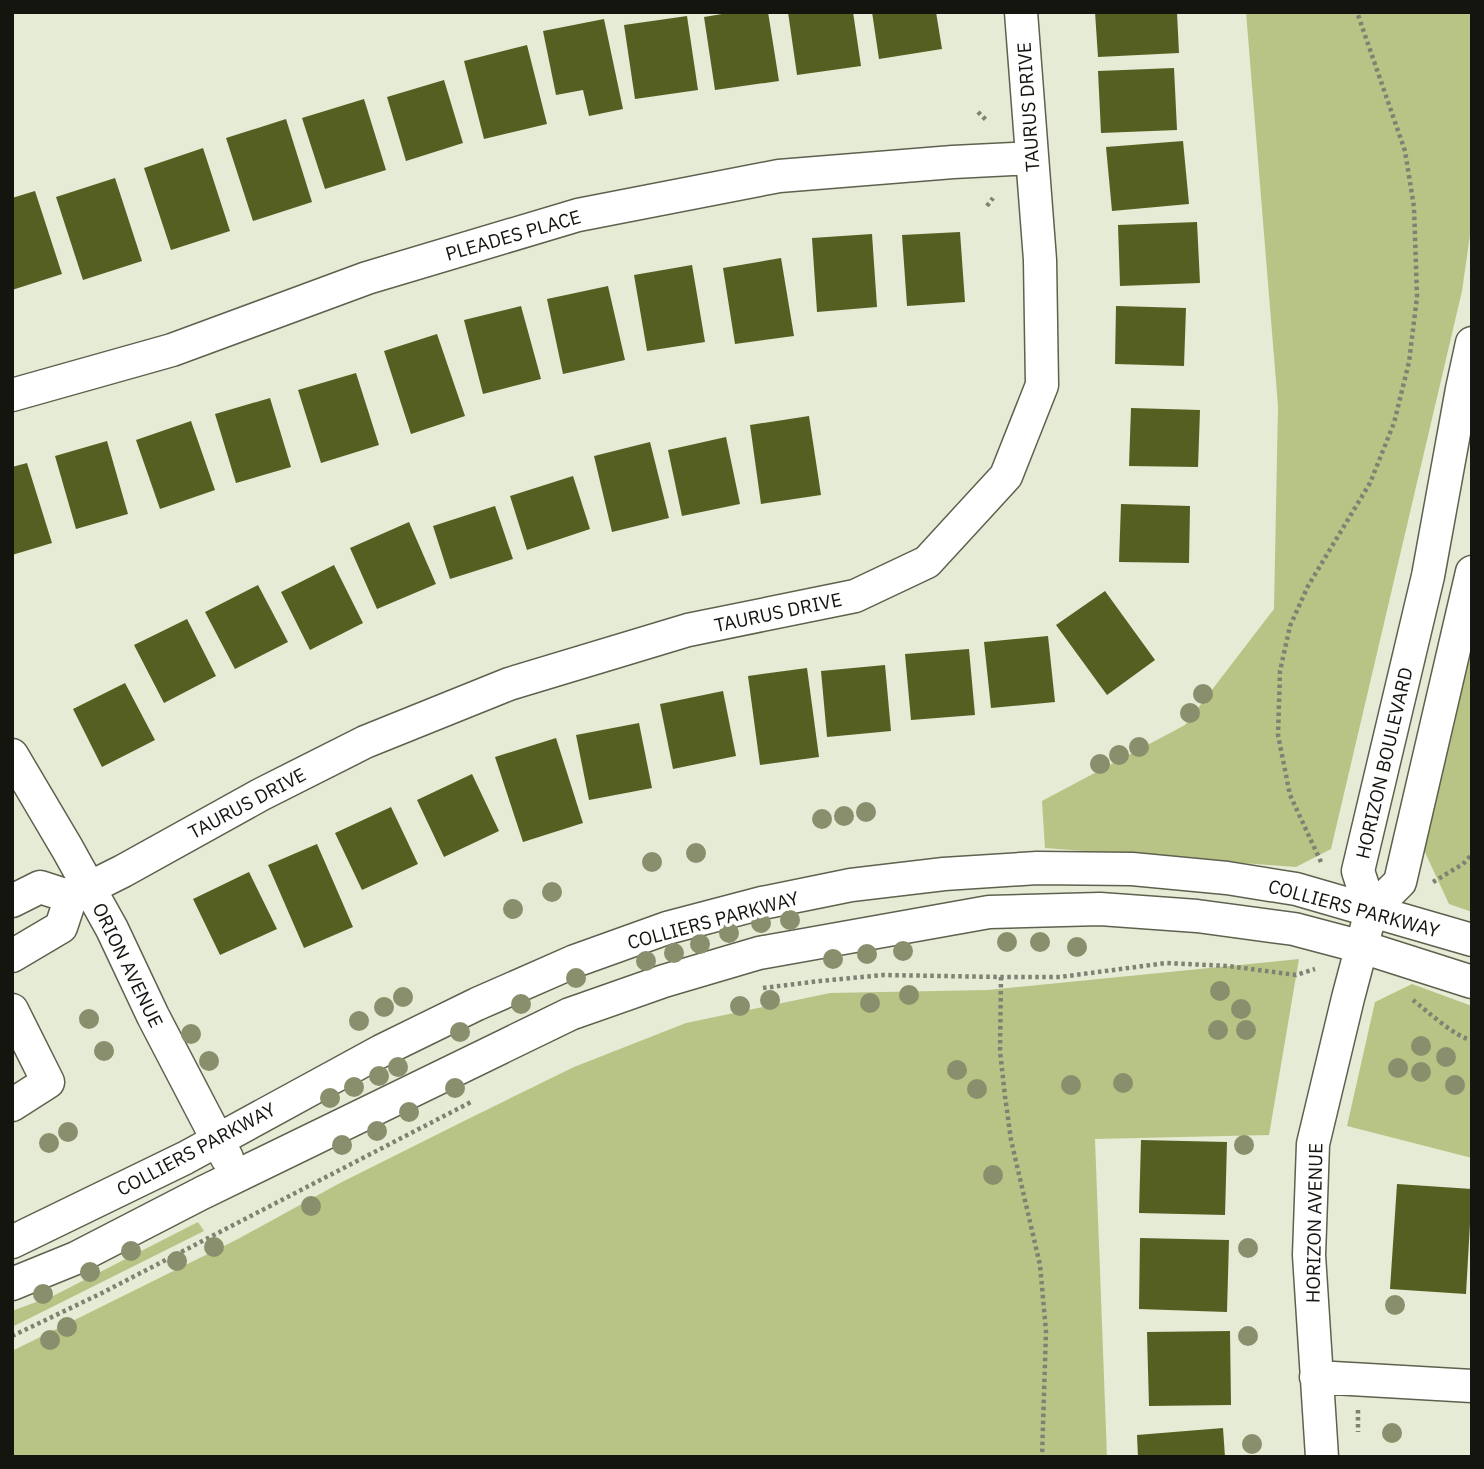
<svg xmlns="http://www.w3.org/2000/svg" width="1484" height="1469" viewBox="0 0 1484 1469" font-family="'IBM Plex Sans',sans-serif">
  <rect width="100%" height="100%" fill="#e5ebd4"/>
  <path fill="#b8c486" d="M1246,12h226v209l-10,70 -131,558 -35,18 -251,-19 -3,-47 143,-76 89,-116 4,-203z
    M1472,646v266l-23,-8 -26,-56z
    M1299,959l-30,176 -174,4 12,318h-1095v-106l226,-112 102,-56 130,-65 104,-51 112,-44 144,-30 158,-3z
    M1412,984l60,22v152l-125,-32 28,-124z
    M198,1222l6,9 -192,96v-16l43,-16z"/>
  <path fill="#555f22" d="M734,12h34l11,69 -64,9 -11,-73z
    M788,12h65l8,54 -64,9z
    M872,12h64l6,37 -63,10z
    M1095,12h82l2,41 -81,4z
    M687,16l11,74 -63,9 -11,-74z
    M604,19l19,90 -34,7 -6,-26 -27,5 -13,-64z
    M527,45l20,79 -63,15 -20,-78z
    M1174,68l3,62 -76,3 -3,-62z
    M444,80l19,63 -57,18 -19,-64z
    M364,99l22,71 -61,19 -23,-71z
    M286,119l26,83 -59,19 -27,-83z
    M1183,141l6,63 -77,7 -6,-64z
    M203,148l27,83 -59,19 -27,-82z
    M115,178l27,83 -59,19 -27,-83z
    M35,191l27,83 -50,16v-92z
    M1197,222l3,61 -80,3 -2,-61z
    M960,232l5,70 -58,4 -5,-71z
    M872,234l5,73 -60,5 -5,-74z
    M781,258l13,78 -59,8 -12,-76z
    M692,265l13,77 -58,9 -13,-76z
    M608,286l17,74 -62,14 -16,-75z
    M521,306l20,73 -58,15 -19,-74z
    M1116,306l70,2 -2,58 -69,-2z
    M437,334l28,82 -54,18 -27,-83z
    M356,373l23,72 -58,18 -23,-73z
    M270,398l21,69 -55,16 -21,-69z
    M1131,408l69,2 -2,57 -69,-1z
    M809,416l12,79 -60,9 -11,-79z
    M191,421l24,69 -55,19 -24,-69z
    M726,437l14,67 -58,12 -14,-66z
    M107,441l21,73 -52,15 -21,-73z
    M650,442l19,76 -57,14 -18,-76z
    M27,463l25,80 -40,12v-88z
    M573,476l17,53 -63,21 -17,-54z
    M1121,504l69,2 -1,57 -70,-1z
    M495,506l18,53 -63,20 -17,-53z
    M409,522l27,62 -59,25 -27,-61z
    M334,565l29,58 -53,27 -29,-58z
    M258,585l30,57 -53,27 -30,-57z
    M1105,591l50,69 -48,35 -51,-70z
    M187,619l29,57 -52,27 -30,-58z
    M1048,636l7,66 -64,6 -7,-66z
    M969,649l6,66 -64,5 -6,-66z
    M885,665l6,66 -64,6 -6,-66z
    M807,668l12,89 -59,8 -12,-89z
    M125,683l30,57 -53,27 -29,-58z
    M723,691l13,65 -63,13 -13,-65z
    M639,723l13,65 -63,12 -13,-65z
    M556,738l27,85 -60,19 -28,-85z
    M472,774l27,57 -55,26 -27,-57z
    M391,807l27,57 -56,26 -27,-57z
    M317,844l36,83 -49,21 -36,-83z
    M249,872l28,57 -57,26 -27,-56z
    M1141,1140l86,2 -2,73 -86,-2z
    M1397,1184l75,5 -6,105 -76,-5z
    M1140,1238l89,2 -2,72 -88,-3z
    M1230,1331l1,74 -82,1 -2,-74z
    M1223,1428l2,29h-87l-1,-22z"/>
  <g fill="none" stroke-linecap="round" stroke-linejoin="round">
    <g stroke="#5d614d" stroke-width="35">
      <path id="minor" d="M12,395l160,-45 195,-72 211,-63 201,-39 174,-14 79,-4
        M12,755l55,93 45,81 41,87 74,142
        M12,901l28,-14 31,10 52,-26 137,-76 105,-53 144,-58 179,-54 167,-34 72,-34 79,-86 36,-91 -2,-125 -19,-248
        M1371,911l-13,-40 70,-295 34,-187 10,-46
        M12,956l49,-29 10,-30
        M12,1010l36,72 -36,23
        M12,1242l173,-84 196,-107 96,-47 98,-43 92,-33 95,-25 89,-18 93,-11 93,-6 95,1 95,9 69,11 176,51
        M12,1284l64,-26 126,-65 368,-179 94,-33 95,-28 230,-41 111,-3 97,7 97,13 68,18 110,35
        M1316,1377l156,9
        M1322,1457l-13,-202 4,-111 35,-146 23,-87 29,-29 72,-310"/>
    </g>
    <path stroke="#7f8273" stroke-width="4.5" stroke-dasharray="3.5 3.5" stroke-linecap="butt" d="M978,112l9,9
      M987,206l6,-8
      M1321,862l-31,-67 -12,-60 2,-64 10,-45 18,-40 62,-103 24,-60 15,-61 8,-65 -3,-90 -9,-56 -48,-139
      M1433,882l30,-18 9,-10
      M1001,977l-1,74 5,45 6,44 29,125 6,66 -4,126
      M763,988l57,-7 63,-6 118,2h59l106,-14 62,3 68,9 19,-6
      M1413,1000c13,10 43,38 59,40
      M12,1336l88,-42 373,-193
      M1358,1410v22"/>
    <use href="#minor" stroke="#fff" stroke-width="32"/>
  </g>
  <g fill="#898f6c">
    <circle cx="1203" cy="694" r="10"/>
    <circle cx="1190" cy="713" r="10"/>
    <circle cx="1139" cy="747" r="10"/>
    <circle cx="1119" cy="755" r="10"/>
    <circle cx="1100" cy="764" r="10"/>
    <circle cx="866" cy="812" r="10"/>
    <circle cx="844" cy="816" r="10"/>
    <circle cx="822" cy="819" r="10"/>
    <circle cx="696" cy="853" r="10"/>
    <circle cx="652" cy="862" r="10"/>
    <circle cx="552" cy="892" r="10"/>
    <circle cx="513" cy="909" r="10"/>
    <circle cx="790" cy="920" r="10"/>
    <circle cx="761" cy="923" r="10"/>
    <circle cx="729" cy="933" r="10"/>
    <circle cx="1007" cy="942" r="10"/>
    <circle cx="1040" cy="942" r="10"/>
    <circle cx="700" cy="944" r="10"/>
    <circle cx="1077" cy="947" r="10"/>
    <circle cx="903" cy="951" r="10"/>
    <circle cx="674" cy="953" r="10"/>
    <circle cx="867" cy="954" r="10"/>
    <circle cx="833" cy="959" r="10"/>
    <circle cx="646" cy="961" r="10"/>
    <circle cx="576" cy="978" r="10"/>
    <circle cx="1220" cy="991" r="10"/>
    <circle cx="909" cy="995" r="10"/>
    <circle cx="403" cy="997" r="10"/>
    <circle cx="770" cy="1000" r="10"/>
    <circle cx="870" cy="1003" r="10"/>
    <circle cx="521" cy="1004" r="10"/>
    <circle cx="740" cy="1006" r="10"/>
    <circle cx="384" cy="1007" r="10"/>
    <circle cx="1241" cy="1009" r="10"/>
    <circle cx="89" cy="1019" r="10"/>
    <circle cx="359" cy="1021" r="10"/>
    <circle cx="1218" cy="1030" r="10"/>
    <circle cx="1246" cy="1030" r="10"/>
    <circle cx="460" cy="1032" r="10"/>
    <circle cx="191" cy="1034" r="10"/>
    <circle cx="1421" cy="1046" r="10"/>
    <circle cx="104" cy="1051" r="10"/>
    <circle cx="1446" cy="1057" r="10"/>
    <circle cx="209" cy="1061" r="10"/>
    <circle cx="398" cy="1067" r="10"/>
    <circle cx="1398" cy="1068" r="10"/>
    <circle cx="957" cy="1070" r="10"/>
    <circle cx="1421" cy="1072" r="10"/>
    <circle cx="379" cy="1076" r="10"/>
    <circle cx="1123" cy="1083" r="10"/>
    <circle cx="1071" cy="1085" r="10"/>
    <circle cx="1455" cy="1085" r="10"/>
    <circle cx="354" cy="1087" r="10"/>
    <circle cx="455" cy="1088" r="10"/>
    <circle cx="977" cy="1089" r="10"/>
    <circle cx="330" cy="1098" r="10"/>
    <circle cx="409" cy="1112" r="10"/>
    <circle cx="377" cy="1131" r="10"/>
    <circle cx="68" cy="1132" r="10"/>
    <circle cx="49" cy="1143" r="10"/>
    <circle cx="342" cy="1145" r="10"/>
    <circle cx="1244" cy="1145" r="10"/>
    <circle cx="993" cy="1175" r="10"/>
    <circle cx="311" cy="1206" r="10"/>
    <circle cx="214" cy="1247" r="10"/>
    <circle cx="1248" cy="1248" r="10"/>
    <circle cx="131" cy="1251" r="10"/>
    <circle cx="177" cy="1261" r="10"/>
    <circle cx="90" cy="1272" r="10"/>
    <circle cx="43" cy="1294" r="10"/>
    <circle cx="1395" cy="1305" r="10"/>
    <circle cx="67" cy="1327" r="10"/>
    <circle cx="1248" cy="1336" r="10"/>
    <circle cx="50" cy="1340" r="10"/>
    <circle cx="1392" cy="1433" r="10"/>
    <circle cx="1252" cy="1444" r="10"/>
  </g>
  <g text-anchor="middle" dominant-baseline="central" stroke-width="7" stroke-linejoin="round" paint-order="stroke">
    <g font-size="19" fill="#14150e" stroke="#fff">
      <text transform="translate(1028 107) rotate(-94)">TAURUS DRIVE</text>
      <text transform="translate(513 235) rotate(-16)">PLEADES PLACE</text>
      <text transform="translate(778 612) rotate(-12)">TAURUS DRIVE</text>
      <text transform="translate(1384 763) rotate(-77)">HORIZON BOULEVARD</text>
      <text transform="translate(247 803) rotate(-28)">TAURUS DRIVE</text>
      <text transform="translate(1354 908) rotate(15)">COLLIERS PARKWAY</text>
      <text transform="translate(713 920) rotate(-15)">COLLIERS PARKWAY</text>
      <text transform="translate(128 965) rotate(64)">ORION AVENUE</text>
      <text transform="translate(196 1149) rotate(-28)">COLLIERS PARKWAY</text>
      <text transform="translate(1314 1223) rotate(-89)">HORIZON AVENUE</text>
    </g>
  </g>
  <rect width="1484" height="1469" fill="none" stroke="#14150e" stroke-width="28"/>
</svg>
